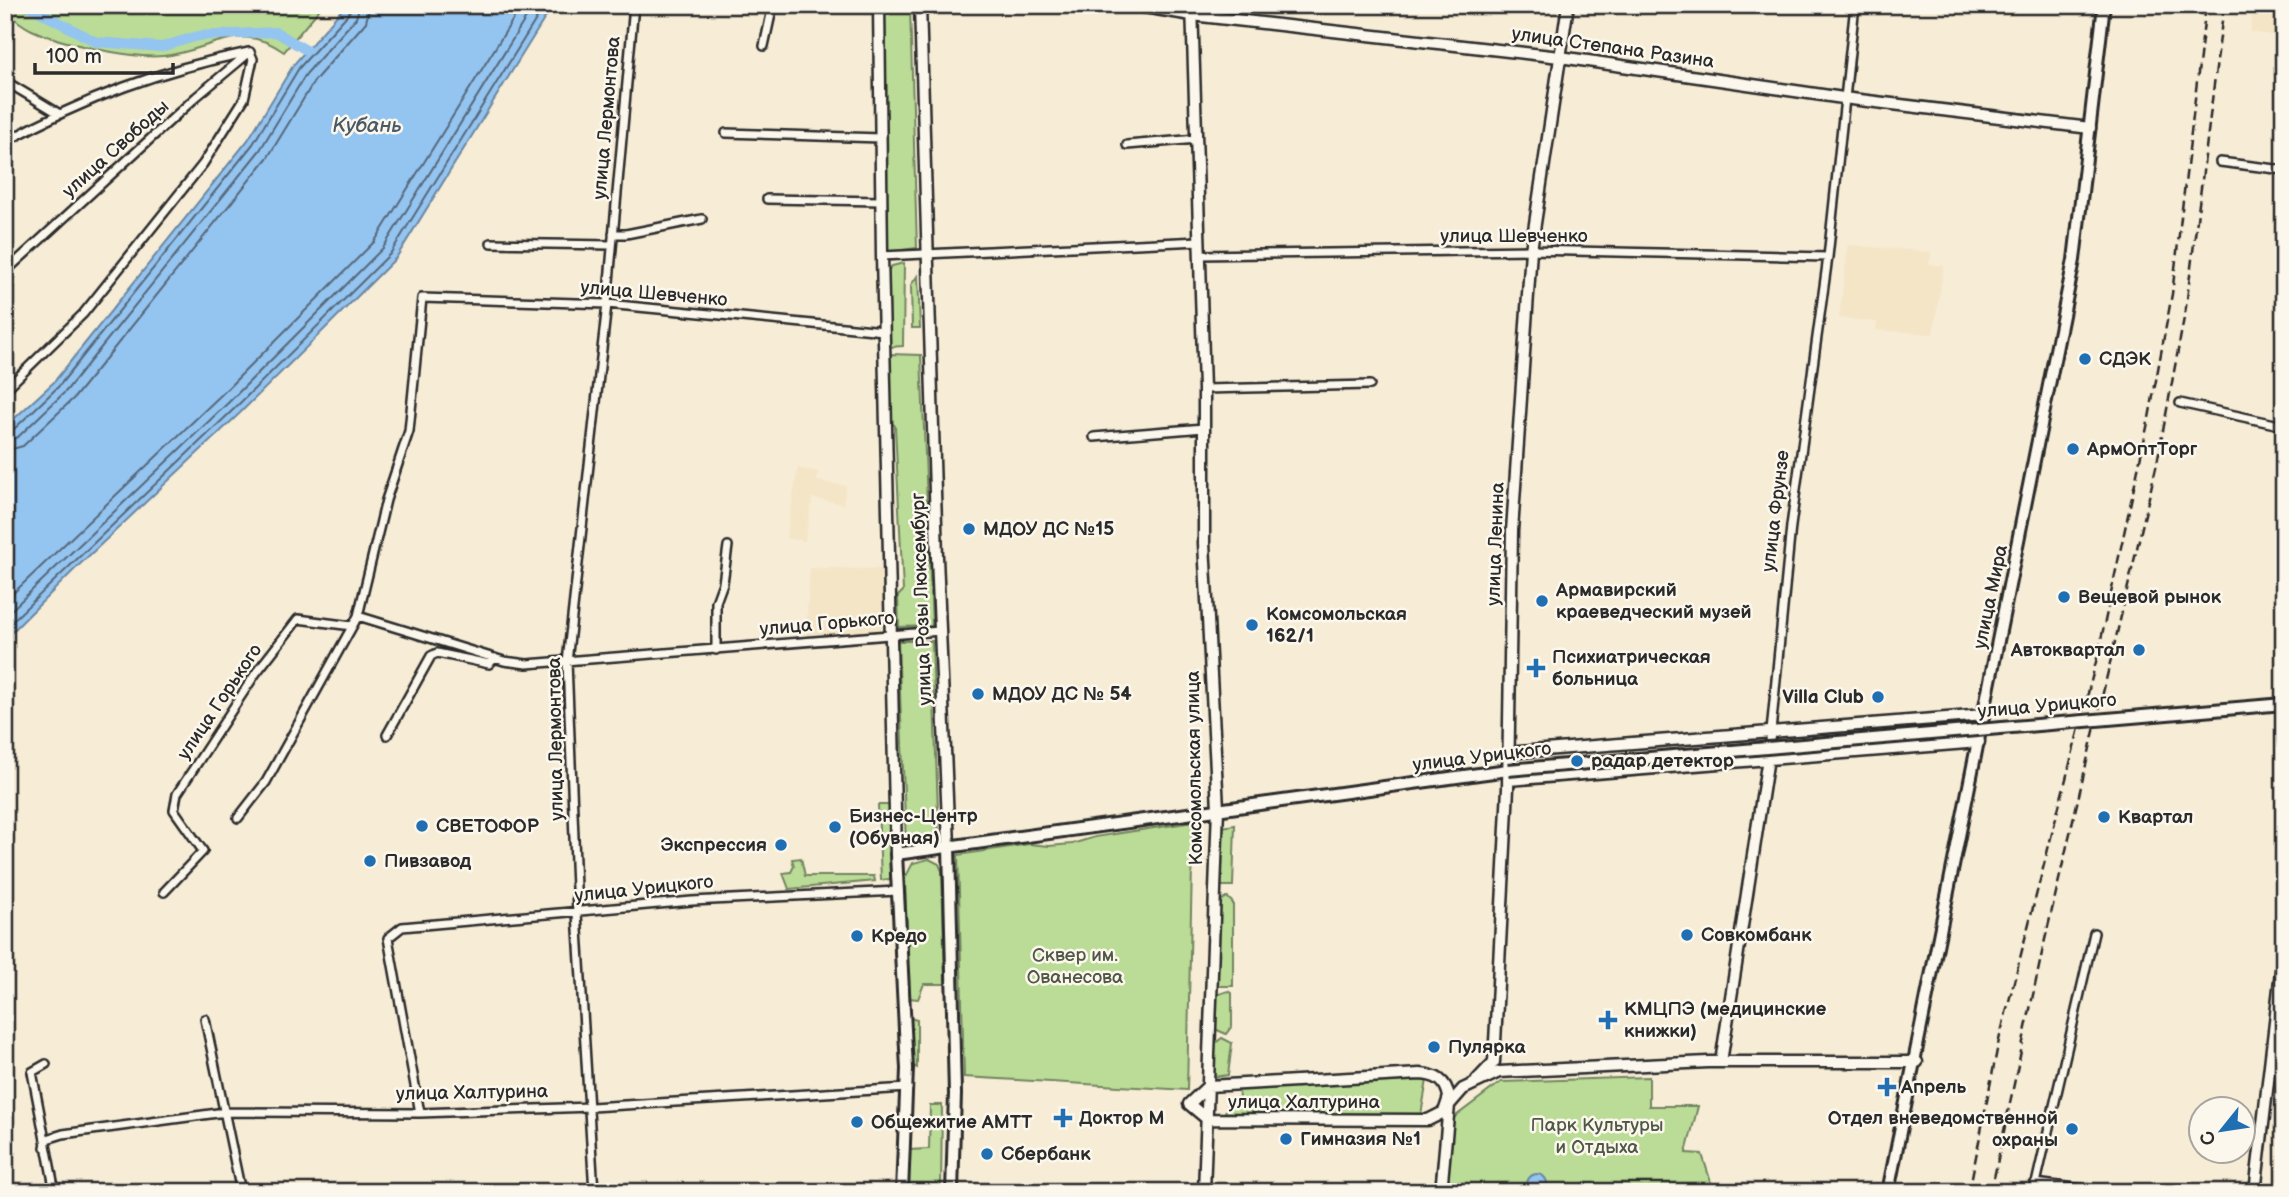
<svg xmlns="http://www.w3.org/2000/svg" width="2289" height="1197" viewBox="0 0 2289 1197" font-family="'Balsamiq Sans',sans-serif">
  <rect width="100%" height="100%" fill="#f7ecd6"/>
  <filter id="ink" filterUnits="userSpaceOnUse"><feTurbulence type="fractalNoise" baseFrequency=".0143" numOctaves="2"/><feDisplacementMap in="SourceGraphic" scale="14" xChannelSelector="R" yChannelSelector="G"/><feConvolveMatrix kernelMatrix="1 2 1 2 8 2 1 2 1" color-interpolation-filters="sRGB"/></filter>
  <g filter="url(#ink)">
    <path fill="#f4e5c7" d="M2253,5h31v32l-34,-5z
      M1848,245l83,7 -2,12 15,2 -11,68 -57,-4 1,-8 -38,-4z
      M798,468l20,4 -1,9 29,5 -3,18 -31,-6 -7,43 -19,-3z
      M810,568l74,1 2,65 -81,8z"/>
    <path fill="#badc96" stroke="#728460" stroke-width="2" d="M5,5h318l-39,47c-47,-33 -74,0 -121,4 -31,3 -103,-13 -131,-26 -9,-4 -18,-12 -27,-18z
      M884,5h26l7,243 -31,4z
      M904,263l-1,83 -14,1 -3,-75 6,-6z
      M918,275l2,53h-8l-1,-43z
      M889,354l32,1 11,271 -33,1 -1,-31 5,-5 -8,-165 -5,-5z
      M898,641h34l7,199 -33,5z
      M878,805h12v74l-9,1z
      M1193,822l-6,268 -223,-13 -6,-222 71,-11 20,2 23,-2 23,-7z
      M1235,825l-2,61h-14l2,-59z
      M801,858l4,18h69l1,5 -86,8 -6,-16 8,-1 3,-6 -2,-7z
      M929,859l10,5 3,7 3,113h-21l-6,15 -9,-1 -4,-120 8,-15z
      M1227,897l6,6v83h-18l3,-83z
      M1228,991l4,2v33l-6,8 -11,-5 1,-34z
      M910,1018l7,2v48l-6,-3z
      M1222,1038l10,5 -4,32 -15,2 1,-33z
      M1649,1077v29h49l-12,47 16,1 12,38h-270l2,-30 4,-12 -2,-21 4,-10 49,-37z
      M1427,1080l-6,35h-197l5,-13 10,-5 -1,-8z
      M930,1105h12l-1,87h-35l2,-42 21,-1z"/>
    <path fill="#94c4f0" stroke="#6a87a1" stroke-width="2" d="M346,5h207l-157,253 -156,155 -163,154 -72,72v-212l49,-45 194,-242 46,-76z
      M1527 1184a10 10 0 1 1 20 0a10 10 0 1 1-20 0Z"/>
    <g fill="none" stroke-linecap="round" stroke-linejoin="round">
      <path stroke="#55687a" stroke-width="2" d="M5,432l8,-2 46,-44 194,-242 46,-76 50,-55 2,-8
        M5,441l13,-4 48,-46 194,-241 46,-76 50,-56 4,-13
        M5,451l18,-5 51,-48 194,-241 47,-77 51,-58 4,-17
        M5,601l217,-207 153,-153 147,-236
        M5,616l224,-214 154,-154 151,-243
        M5,628l230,-220 155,-154 155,-249"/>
      <path stroke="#94c4f0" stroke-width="10" d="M27,5l69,37 65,5 37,-11 78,-4 30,18"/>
      <g stroke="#2b2b2b" stroke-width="12">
        <path id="street" d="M764,46l9,-41
          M5,81l53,32
          M726,133l155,5
          M5,142c80,-44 155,-72 244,-90
          M1127,145l70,-6
          M2220,162l64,8
          M767,199l114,2
          M613,234h13l76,-15
          M491,243l121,2
          M1200,255l331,-5 297,7
          M882,256l318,-15
          M5,272l191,-175 54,-45
          M1204,389l166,-4
          M5,390l78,-76 120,-150 41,-65 9,-40 -3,-7
          M2180,403l104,23
          M1094,437l110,-9
          M358,616l146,45 23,3 413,-33
          M716,650v-48l7,-19 5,-37
          M387,735l44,-79 6,-3 52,11 6,-6
          M1769,752l22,-226 37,-269 27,-252
          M238,818l28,-36 92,-166 28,-116 23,-69 13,-133 185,6 277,27
          M164,892l39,-41 -29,-41 3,-16 79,-121 42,-54 54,7
          M205,1019l36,173
          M46,1064l-14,8 23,120
          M420,1113l-32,-175 14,-11 290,-26 206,-10
          M45,1147l2,-8 16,-5 162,-22 195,1 171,-6 317,-19
          M2035,1183l71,9
          M594,1192l-17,-279 -10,-251 40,-358 27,-299
          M2034,1192l60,-259"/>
      </g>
      <g stroke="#2b2b2b" stroke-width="15">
        <path id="secondary" d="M879,5l3,251 14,598
          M920,5l17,552 12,289
          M1132,5l60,10 368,42 283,41 247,30
          M1192,5l12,384v154l14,265 -14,384
          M1507,753l477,-38
          M1508,780l471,-38
          M1721,1062l47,-304
          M1420,1074c16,1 26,6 29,23l-5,15 -16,8 -221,-1 -18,-15 19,-18z
          M1477,1080l17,-18 14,-274 4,-257 19,-281 37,-245
          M1441,1192l8,-87 14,-16 36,-17 209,-10h209
          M2255,1192l29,-246"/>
      </g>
      <g stroke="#2b2b2b" stroke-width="16">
        <path id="primary" d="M949,846l6,248 -3,98
          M902,1192l5,-123 -11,-215 612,-84
          M1888,1192l186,-932 30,-255"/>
      </g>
      <use href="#street" stroke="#fbf7ec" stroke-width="7"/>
      <use href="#secondary" stroke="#fbf7ec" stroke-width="10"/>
      <use href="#primary" stroke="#fbf7ec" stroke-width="10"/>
      <path stroke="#2b2b2b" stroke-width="2.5" stroke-dasharray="10 5" stroke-linecap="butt" d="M1969,1192l30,-152 98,-382 52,-240 23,-124 34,-289
        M1991,1192l52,-244 114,-485 29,-156 38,-302"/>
      <g stroke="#2b2b2b" stroke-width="16" stroke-linecap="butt">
        <path id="primary-bridge" d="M1508,770l776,-66"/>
      </g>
      <use href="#primary-bridge" stroke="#fbf7ec" stroke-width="10"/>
    </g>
  </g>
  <g fill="#1f6fb2" stroke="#fbf7ec" stroke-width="2.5">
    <circle cx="2085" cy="359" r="7"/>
    <circle cx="2073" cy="449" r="7"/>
    <circle cx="969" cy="529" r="7"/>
    <circle cx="2064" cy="597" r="7"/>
    <circle cx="1542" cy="601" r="7"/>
    <circle cx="1252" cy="625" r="7"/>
    <circle cx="2139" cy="650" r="7"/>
    <path d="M1532.5 657.5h7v7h7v7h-7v7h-7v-7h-7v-7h7z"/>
    <circle cx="978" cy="694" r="7"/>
    <circle cx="1878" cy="697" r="7"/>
    <circle cx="1577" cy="761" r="7"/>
    <circle cx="2104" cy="817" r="7"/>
    <circle cx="422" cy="826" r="7"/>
    <circle cx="835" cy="827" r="7"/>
    <circle cx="781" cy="845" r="7"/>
    <circle cx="370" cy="861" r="7"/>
    <circle cx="1687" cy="935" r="7"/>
    <circle cx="857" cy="936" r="7"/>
    <path d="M1604.5 1009.5h7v7h7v7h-7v7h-7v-7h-7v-7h7z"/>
    <circle cx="1434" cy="1047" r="7"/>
    <path d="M1883.5 1076.5h7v7h7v7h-7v7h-7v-7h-7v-7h7z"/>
    <path d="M1059.5 1107.5h7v7h7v7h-7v7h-7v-7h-7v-7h7z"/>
    <circle cx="857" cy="1122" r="7"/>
    <circle cx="2072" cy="1129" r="7"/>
    <circle cx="1286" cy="1139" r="7"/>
    <circle cx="987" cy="1154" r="7"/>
  </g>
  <g text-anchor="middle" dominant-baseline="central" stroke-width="5" stroke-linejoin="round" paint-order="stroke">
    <g font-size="19" fill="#2b2b2b" stroke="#fbf7ec">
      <text transform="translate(1613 48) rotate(8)">улица Степана Разина</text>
      <text transform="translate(607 118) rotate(-85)">улица Лермонтова</text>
      <text transform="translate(116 149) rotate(-42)">улица Свободы</text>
      <text x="1514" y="236">улица Шевченко</text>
      <text transform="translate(654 294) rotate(5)">улица Шевченко</text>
      <text transform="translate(1776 511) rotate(-83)">улица Фрунзе</text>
      <text transform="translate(1496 544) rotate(-88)">улица Ленина</text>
      <text transform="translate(1991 597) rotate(-78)">улица Мира</text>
      <text transform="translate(922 599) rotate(-92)">улица Розы Люксембург</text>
      <text transform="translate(827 624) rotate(-5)">улица Горького</text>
      <text transform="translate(220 702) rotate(-56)">улица Горького</text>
      <text transform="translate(2047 706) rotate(-5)">улица Урицкого</text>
      <text transform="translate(556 739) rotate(-91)">улица Лермонтова</text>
      <text transform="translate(1482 757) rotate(-7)">улица Урицкого</text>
      <text transform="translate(1195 768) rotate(-91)">Комсомольская улица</text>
      <text transform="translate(644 889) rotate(-6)">улица Урицкого</text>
      <text transform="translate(472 1093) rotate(-1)">улица Халтурина</text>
      <text x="1304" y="1102">улица Халтурина</text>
    </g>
    <g font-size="19" font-weight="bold" fill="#2b2b2b" stroke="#fbf7ec" text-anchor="start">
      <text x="2099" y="359">СДЭК</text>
      <text x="2087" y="449">АрмОптТорг</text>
      <text x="983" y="529">МДОУ ДС №15</text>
      <text x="1556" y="590">Армавирский<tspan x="1556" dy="22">краеведческий музей</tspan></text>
      <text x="2078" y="597">Вещевой рынок</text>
      <text x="1266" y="614">Комсомольская<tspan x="1266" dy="22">162/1</tspan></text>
      <text x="2125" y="650" text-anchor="end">Автоквартал</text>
      <text x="1552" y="657">Психиатрическая<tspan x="1552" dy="22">больница</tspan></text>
      <text x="992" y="694">МДОУ ДС № 54</text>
      <text x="1864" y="697" text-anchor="end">Villa Club</text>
      <text x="1591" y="761">радар детектор</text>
      <text x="849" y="816">Бизнес-Центр<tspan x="849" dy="22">(Обувная)</tspan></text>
      <text x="2118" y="817">Квартал</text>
      <text x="436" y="826">СВЕТОФОР</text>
      <text x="767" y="845" text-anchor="end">Экспрессия</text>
      <text x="384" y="861">Пивзавод</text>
      <text x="1701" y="935">Совкомбанк</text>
      <text x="871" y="936">Кредо</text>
      <text x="1624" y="1009">КМЦПЭ (медицинские<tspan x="1624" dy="22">книжки)</tspan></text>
      <text x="1448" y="1047">Пулярка</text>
      <text x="1901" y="1087">Апрель</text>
      <text x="1079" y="1118">Доктор М</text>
      <text x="2058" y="1118" text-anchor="end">Отдел вневедомственной<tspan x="2058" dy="22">охраны</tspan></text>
      <text x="871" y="1122">Общежитие АМТТ</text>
      <text x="1300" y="1139">Гимназия №1</text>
      <text x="1001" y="1154">Сбербанк</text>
    </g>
    <g font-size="19" fill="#4f5746" stroke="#fbf7ec">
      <text x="1075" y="955">Сквер им.<tspan x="1075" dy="22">Ованесова</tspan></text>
      <text x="1597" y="1125">Парк Культуры<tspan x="1597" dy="22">и Отдыха</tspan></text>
    </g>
    <g font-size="21" font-style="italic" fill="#4a5966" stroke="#fbf7ec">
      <text x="367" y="125">Кубань</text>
    </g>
  </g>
  <rect width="2289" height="1197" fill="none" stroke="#fbf7ec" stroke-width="28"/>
  <rect x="14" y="14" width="2261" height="1169" fill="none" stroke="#2b2b2b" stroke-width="2.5" filter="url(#ink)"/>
  <g transform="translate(2222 1130) rotate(240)"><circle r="33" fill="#fbf7ec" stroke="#a8a59f" stroke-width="2"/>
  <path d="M0-5L12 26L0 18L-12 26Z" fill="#1f6fb2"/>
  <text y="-10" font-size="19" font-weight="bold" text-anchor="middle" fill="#2b2b2b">С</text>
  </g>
  <path d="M35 63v10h138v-10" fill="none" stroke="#2b2b2b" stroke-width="3.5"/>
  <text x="46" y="63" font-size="21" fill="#2b2b2b" stroke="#fbf7ec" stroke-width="5" paint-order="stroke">100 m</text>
</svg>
